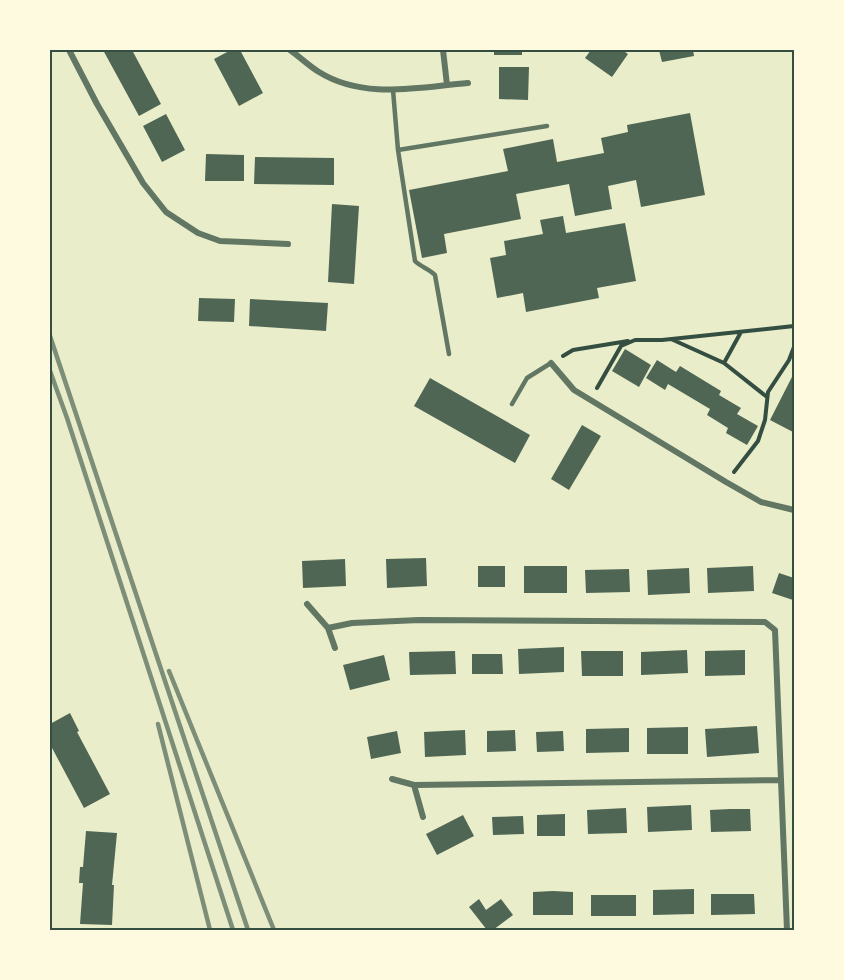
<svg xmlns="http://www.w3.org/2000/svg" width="844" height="980" viewBox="0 0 844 980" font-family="Barlow,sans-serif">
  <rect width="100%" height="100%" fill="#e9edc9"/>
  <path fill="#4f6655" d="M103,50h29l29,54 -22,12z
    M231,50h9l23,43 -24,13 -25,-47z
    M494,50h28v5h-28z
    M591,50h31l6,4 -16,23 -27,-19z
    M659,50h34l1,6 -32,6z
    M499,67h30l-1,33 -29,-1z
    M690,113l15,82 -64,12 -5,-27 -28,6 4,23 -37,7 -6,-32 -53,10 5,25 -77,15 3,19 -25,5 -13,-68 99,-19 -5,-22 50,-10 4,23 47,-9 -3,-15 27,-6 -1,-7z
    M166,114l19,36 -23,12 -19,-36z
    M206,154l38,1v26h-39z
    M255,157l79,1v27l-80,-1z
    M332,204l27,2 -5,78 -26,-2z
    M563,216l3,17 59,-10 11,58 -39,7 2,10 -73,14 -3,-19 -26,5 -7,-40 16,-3 -2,-14 39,-7 -3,-14z
    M199,298l36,1 -1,23 -36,-1z
    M250,299l78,4 -2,28 -77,-5z
    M625,349l26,16 -12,22 -27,-16z
    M657,360l19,12 4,-6 41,25 -2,4 22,13 -4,6 21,12 -11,19 -21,-12 2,-5 -21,-13 3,-6 -42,-25 -3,6 -19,-12z
    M794,373v55l-1,4 -23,-12z
    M430,378l100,57 -15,28 -101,-57z
    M582,425l19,11 -32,54 -18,-11z
    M426,558l1,28 -40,2 -1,-29z
    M345,559l1,27 -43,2 -1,-27z
    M478,566h27v21h-27z
    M524,566h43v27h-43z
    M753,566l1,25 -46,2 -1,-25z
    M689,568l1,25 -42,2 -1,-25z
    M629,569l1,23 -44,1 -1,-23z
    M779,573l15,5 -1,22 -21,-7z
    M564,647v25l-45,2 -1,-25z
    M687,650l1,23 -47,2v-23z
    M745,650v25l-40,1v-25z
    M455,651l1,23 -46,1 -1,-23z
    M581,651h42v25h-41z
    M472,654h30l1,20h-31z
    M384,655l6,25 -40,10 -7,-25z
    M70,713l9,18 -2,1 33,62 -26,14 -33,-62h-1v-22z
    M757,726l2,27 -52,4 -2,-28z
    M688,727v27h-41v-26z
    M629,728v24l-43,1v-24z
    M465,730l1,25 -41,2 -1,-25z
    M515,730l1,21 -29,1v-21z
    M397,731l4,22 -30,6 -4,-22z
    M563,731l1,20 -27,1 -1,-20z
    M691,805l1,25 -44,2 -1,-25z
    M626,808l1,25 -39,1 -1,-24z
    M730,809h20l1,22 -40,1 -1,-22z
    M565,814v22h-28v-21z
    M463,815l11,21 -37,19 -11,-21z
    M523,816l1,18 -31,1 -1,-18z
    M86,831l31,2 -5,52h2l-2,40 -32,-1 3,-41h-4l1,-16h3z
    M694,889v25l-41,1v-25z
    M553,891l20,1v23h-40v-23z
    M711,894h43l1,20 -44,1z
    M591,895h45v21h-45z
    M479,899l7,11 15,-11 12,16 -20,15h-6l-18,-23z"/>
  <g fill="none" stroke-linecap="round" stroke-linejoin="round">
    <path stroke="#344e41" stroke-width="4" d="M671,339l53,24 43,34
      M563,356l10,-6 55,-9
      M724,363l17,-31
      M597,388l24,-42 14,-6h27l132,-14
      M734,472l24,-31 7,-21 3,-28 21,-32 5,-13"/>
    <path stroke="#617663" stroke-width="4.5" d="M393,90l5,60 17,111c6,6 14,8 20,14l14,79
      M398,150l149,-24
      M512,404l15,-26 24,-15"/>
    <path stroke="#617663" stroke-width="6" d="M69,50l28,54 46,79 23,29 32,21 22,8 68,3
      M290,50c10,7 19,16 29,22 45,28 99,15 149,11
      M443,50l4,35
      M551,363l23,27 152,92 35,20 33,8
      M307,604l21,24 7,20
      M328,628l24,-5 67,-3 346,2 10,8 12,300
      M392,779l22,6 366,-5
      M414,785l9,32"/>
    <path stroke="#7c8e77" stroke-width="4.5" d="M50,336l198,594
      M50,371l17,47 166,512
      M169,671l105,259
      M158,724l52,206"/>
  </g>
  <rect width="844" height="980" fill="none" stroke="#fefae0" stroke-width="102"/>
  <rect x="51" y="51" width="742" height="878" fill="none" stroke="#344e41" stroke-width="2"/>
</svg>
